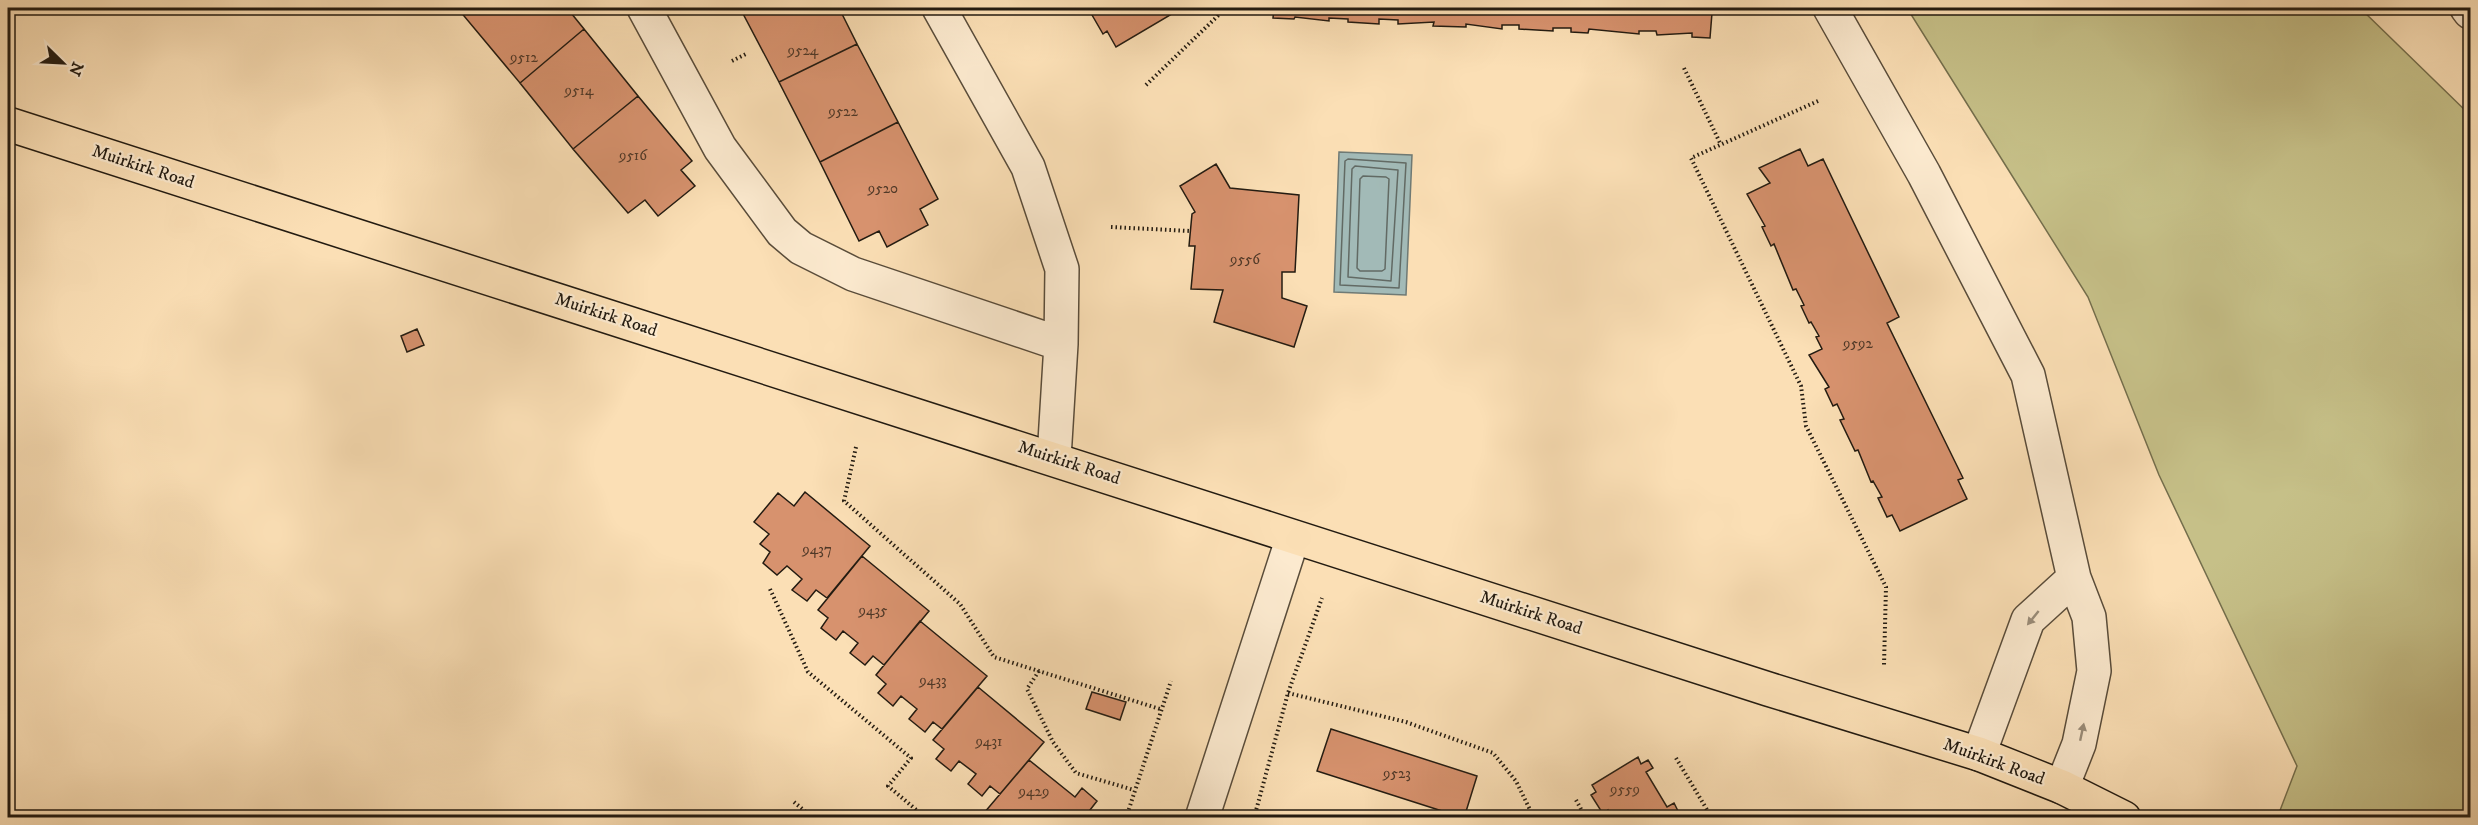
<svg xmlns="http://www.w3.org/2000/svg" width="2478" height="825" viewBox="0 0 2478 825" font-family="'IM FELL DW Pica',serif">
  <rect width="100%" height="100%" fill="#fbdfb5"/>
  <filter id="stains"><feTurbulence type="fractalNoise" baseFrequency=".00333" numOctaves="4"/><feColorMatrix values="0 0 0 0 .2 0 0 0 0 .09 0 0 0 0 .02 0 0 0 .5 -.17"/></filter>
  <radialGradient id="worn" r=".72"><stop offset=".6" stop-color="#630" stop-opacity="0"/><stop offset="1" stop-color="#630" stop-opacity=".3"/></radialGradient>
  <path fill="#c6c088" stroke="#746e4c" stroke-width="1.5" d="M1907,8h453l110,107v702l-186,1 -5,-5 18,-47 -138,-291 -71,-178z"/>
  <path fill="#a2bab7" stroke="#6f7a75" stroke-width="1.5" d="M1339,152l73,3 -6,140 -72,-3z"/>
  <g fill="none" stroke-linecap="round" stroke-linejoin="round">
    <path stroke="#626a64" stroke-width="1.5" d="M1348,159l58,4 -7,125 -59,-3 5,-124z
      M1355,166l43,4 -7,111 -43,-4 4,-108z
      M1363,176l23,1 3,2 -4,90 -3,2h-22l-3,-3 3,-89z"/>
  </g>
  <path fill="#d7926e" stroke="#231b11" stroke-width="1.5" d="M462,8h105l17,21 -64,54 -61,-73z
    M740,8h99l18,36 -78,38z
    M1088,8h94l-66,39 -9,-16 -4,3z
    M1274,8h457l-1,6 -18,-1 -2,25 -18,-1v-4l-35,2 -1,-4h-17v3l-50,-5 -1,4 -17,-1v-4h-18v3l-34,-2v-4h-17v4l-36,-5v3l-33,-1 1,-4 -36,2v-4l-19,-1v5l-31,-2v-3l-19,-1v3l-34,-4 -1,2 -21,-1z
    M584,29l54,67 -65,53 -53,-66z
    M857,44l41,78 -78,40 -41,-80z
    M638,96l54,65 -11,9 14,16 -37,30 -13,-16 -17,13 -55,-64z
    M898,122l40,77 -18,10 8,16 -41,22 -8,-16 -20,10 -39,-79z
    M1800,149l8,17 15,-7 76,158 -12,6 76,155 -5,2 9,19 -67,32 -8,-16 -5,2 -9,-19 4,-1 -9,-16 -2,1 -13,-32 -3,1 -15,-31 4,-1 -7,-15 -4,2 -8,-17 4,-2 -20,-32 13,-6 -6,-12 3,-1 -8,-14 -2,1 -8,-17 3,-1 -8,-16 -3,1 -19,-46 -3,2 -9,-19 3,-1 -18,-32 23,-11 -11,-15z
    M1216,164l14,24 69,7 -4,77h-13v26l25,8 -13,41 -80,-25 9,-32 -32,-1 4,-43h-6l3,-32 3,-2 -15,-26z
    M417,329l7,16 -17,7 -6,-16z
    M805,492l65,54 -43,52 -11,-8 -9,11 -15,-11 10,-11 -15,-13 -10,9 -14,-12 7,-11 -10,-8 9,-10 -15,-12 24,-29 16,13z
    M862,556l67,55 -45,54 -11,-9 -8,9 -15,-12 8,-10 -15,-12 -7,9 -15,-12 7,-10 -10,-8z
    M920,621l67,55 -45,53 -9,-7 -8,10 -16,-13 8,-10 -16,-13 -8,10 -15,-13 8,-9 -10,-9z
    M978,687l66,55 -44,52 -10,-8 -8,10 -14,-12 8,-10 -17,-13 -8,10 -15,-12 8,-10 -11,-9z
    M1092,692l34,10 -6,18 -34,-11z
    M1331,729l146,47 -13,42 -147,-47z
    M1638,757l3,7 7,-4 5,8 -7,4 21,35 7,-4 4,8 -11,7h-55l-4,-8 -5,4 -12,-19 5,-3 -4,-7z
    M1029,760l46,37 7,-9 15,13 -7,9 9,8h-110l-5,-5z"/>
  <g fill="none" stroke-linecap="round" stroke-linejoin="round">
    <g stroke="#594c3a" stroke-width="36">
      <path id="minor" d="M644,8l76,140 62,84 19,16 52,26 208,70
        M939,8l89,159 34,102 -1,75 -7,114
        M1830,8l94,166 104,201 46,203 15,39 5,54 -15,73 -17,43
        M2467,8l3,4
        M1979,754l49,-134 46,-42
        M1202,818l91,-281"/>
    </g>
    <g stroke="#231b11" stroke-width="36">
      <path id="major" d="M8,124l1760,565 211,65 83,33 62,31"/>
    </g>
    <path stroke="#231b11" stroke-width="4" stroke-dasharray="1.5 3" stroke-linecap="butt" d="M732,61l14,-7
      M1684,68l37,77
      M1146,85l80,-77
      M1818,101l-127,57 110,228 5,40 80,161 -2,78
      M1111,227l79,4
      M856,447l-12,54 116,103 34,53 166,52
      M770,589l38,83 103,86 -23,28 38,32
      M1039,671l-12,18 26,53 23,31 58,17
      M1288,693l118,29 87,31 23,28 18,37
      M1676,758l36,60
      M1576,800l10,18
      M794,802l19,16
      M1126,818l45,-137
      M1254,818l34,-125 34,-95"/>
    <use href="#minor" stroke="#fceacf" stroke-width="33"/>
    <use href="#major" stroke="#fbdfb5" stroke-width="33"/>
  </g>
  <defs><path id="oneway-solid" d="M-6-.8H1V-3.2L6.5 0L1 3.2V.8H-6Z" transform="scale(1.5)"/></defs>
  <g fill="#9a8d7a">
    <use href="#oneway-solid" transform="translate(2033 618) rotate(129)"/>
    <use href="#oneway-solid" transform="translate(2082 732) rotate(-78)"/>
  </g>
  <g text-anchor="middle" dominant-baseline="central" stroke-width="4.5" stroke-linejoin="round" paint-order="stroke">
    <g font-size="15" fill="#503928">
      <text x="803" y="50">9524</text>
      <text x="524" y="57">9512</text>
      <text x="579" y="90">9514</text>
      <text x="843" y="111">9522</text>
      <text x="633" y="155">9516</text>
      <text x="883" y="188">9520</text>
      <text x="1245" y="259">9556</text>
      <text x="1858" y="343">9592</text>
      <text x="817" y="549">9437</text>
      <text x="873" y="610">9435</text>
      <text x="933" y="680">9433</text>
      <text x="989" y="741">9431</text>
      <text x="1397" y="773">9523</text>
      <text x="1625" y="789">9559</text>
      <text x="1034" y="791">9429</text>
    </g>
    <g font-size="18" fill="#231b11" stroke="#fceacf">
      <text transform="translate(143 167) rotate(18)">Muirkirk Road</text>
      <text transform="translate(606 315) rotate(18)">Muirkirk Road</text>
      <text transform="translate(1069 463) rotate(18)">Muirkirk Road</text>
      <text transform="translate(1531 613) rotate(18)">Muirkirk Road</text>
      <text transform="translate(1994 762) rotate(20)">Muirkirk Road</text>
    </g>
  </g>
  <rect width="2478" height="825" fill="none" stroke="#fbdfb5" stroke-width="30"/>
  <rect x="9" y="9" width="2460" height="807" fill="none" stroke="#231b11" stroke-width="3"/>
  <rect x="15" y="15" width="2448" height="795" fill="none" stroke="#231b11" stroke-width="1.5"/>
  <g transform="translate(63 63) rotate(114)" stroke="#fceacf" stroke-width="4.5" paint-order="stroke">
  <path d="M0-4.5L10 22L0 15L-10 22Z" fill="#231b11"/>
  <text y="-9" font-size="16" font-weight="bold" text-anchor="middle" fill="#231b11">N</text>
  </g>
  <rect width="100%" height="100%" filter="url(#stains)"/>
  <rect width="100%" height="100%" fill="url(#worn)"/>
</svg>
